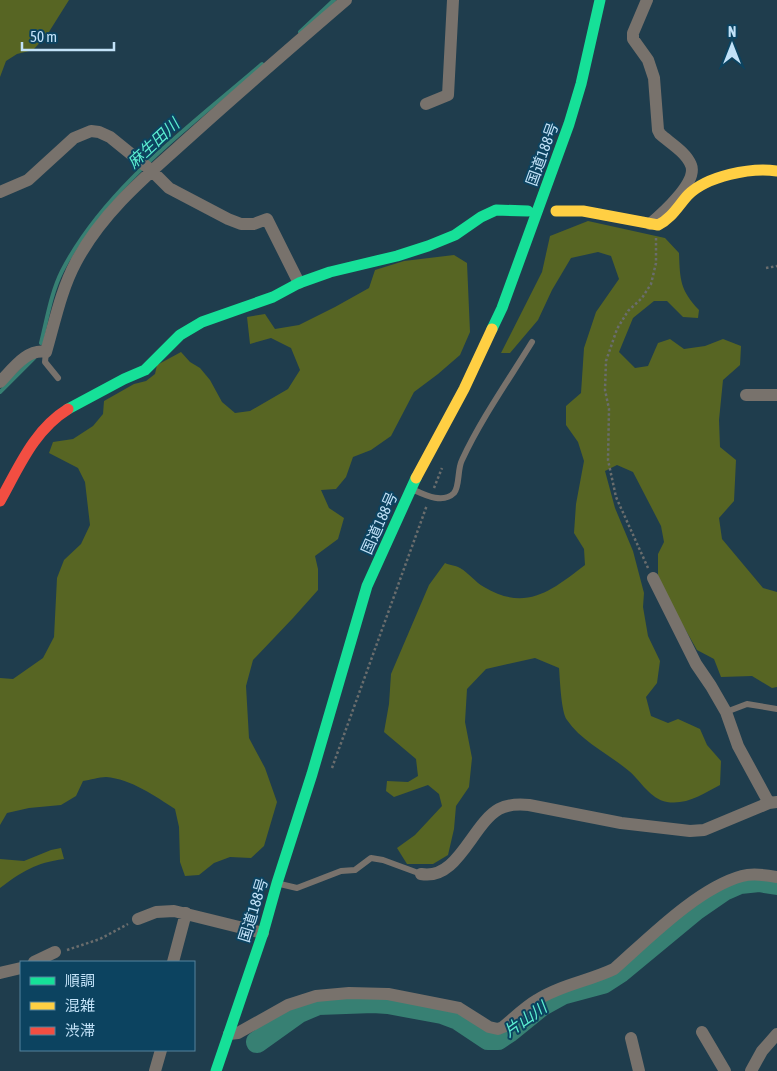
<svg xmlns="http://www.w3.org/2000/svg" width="777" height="1071" viewBox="0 0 777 1071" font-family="'Asap Condensed','Noto Sans JP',sans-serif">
  <rect width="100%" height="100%" fill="#1f3d4d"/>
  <path fill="#576523" d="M0,0h69l-22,35 -14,15 -16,4 -11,7 -6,16z
    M588,221l77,17 14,15c1,27 1,37 20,57l-1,8 -15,-1 -16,-16h-13l-21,17 -14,34 16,16 13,-2 10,-23 12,-4 14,10 21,-3 18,-7 18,7 -1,19 -17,15 -4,40 1,27 16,13 -2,41 -15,17 3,21 41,49 14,4v95l-5,1 -20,-12 -31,1 -7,-18 -17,-9 -28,-49 -11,-26v-21l6,-12 -3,-16 -28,-54 -16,-7 -12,6 10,37 18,43 11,42 -1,14 5,29 12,25 -3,22 -11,14 5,19 17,7 10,-4 22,10 7,16 14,16 -1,24c-17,9 -33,20 -53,17 -17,-3 -27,-22 -38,-31 -20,-17 -47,-29 -62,-51 -6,-8 -7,-41 -8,-52l-24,-10 -49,11 -19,20 -2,33 7,36 -3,29 -13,19 -2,23 -6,26 -15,9h-26l-10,-16 18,-13 27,-29 -3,-12 -11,-9 -34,12 -8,-6 1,-10 21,1 10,-6 -2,-17 -32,-27 5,-28 2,-30 38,-89 16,-22c4,2 10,2 15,5 9,5 15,14 24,19 42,25 67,4 101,-22l-1,-16 -10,-16 2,-29 8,-43 -6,-19 -12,-17v-19l15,-13 3,-45 12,-36 23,-33 -8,-23 -13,-4 -27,6 -19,32 -14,30 -28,33h-9l41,-81 8,-36z
    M454,255l13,8 3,69 -10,23 -22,19 -24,18 -23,44 -20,14 -18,7 -7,20 -10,12 -15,1 8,18 15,10 -6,21 -23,17 3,13v21l-25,28 -40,42 -7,26 3,52 16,30 12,34 -13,44 -13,12 -21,-1 -16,6 -15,12 -14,1 -5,-14 -1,-35 -4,-18c-20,-13 -44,-30 -69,-32 -7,0 -16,3 -23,4l-7,15 -15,9 -32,3 -22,5 -7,12v-147l13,1 30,-21 11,-21 3,-59 7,-18 17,-16 9,-19 -5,-43 -7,-14 -29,-15 4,-11 20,-3 20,-13 10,-12 1,-13 30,-17 12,-3 9,-7 2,-9 24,-13 9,10 10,6 10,12 12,22 13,11 15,-2 38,-22 12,-19 -9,-22 -20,-10 -21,6 -3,-27 18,-3 10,15 24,-4 36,-18 34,-19 6,-18 29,-9z
    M61,848l3,11c-29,4 -41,12 -64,29v-29l24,2 27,-11z"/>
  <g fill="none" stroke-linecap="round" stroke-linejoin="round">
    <path stroke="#378073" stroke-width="4" d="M300,32l34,-32
      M41,343c6,-24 10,-50 21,-72 43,-84 131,-147 200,-207
      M0,392l34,-34"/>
    <path stroke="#378073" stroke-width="22" d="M257,1042l42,-30 19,-8 55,-2 15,1 54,10 16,6 30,20h10l12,-8 32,-26 20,-11 41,-11 17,-11 75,-62 29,-20 16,-7 19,-2 18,3"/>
    <path stroke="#6a6d6d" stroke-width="2.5" stroke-dasharray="2.5 2.5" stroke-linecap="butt" d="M766,268l11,-2
      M434,488l8,-20
      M648,568l-32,-71 -8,-37 1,-51 -4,-19 1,-29 11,-32 11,-18 14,-13 9,-14 5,-21v-25
      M332,768l95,-263
      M67,950l33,-11 28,-15"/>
    <path stroke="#78726c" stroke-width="6" d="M46,352l-1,10 13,16
      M414,490c11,5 29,14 40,3 6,-7 3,-23 8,-33 19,-41 46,-79 70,-118
      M726,712l21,-8 30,5
      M280,884l17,4 44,-17 14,-1 16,-12 12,2 38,14"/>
    <path stroke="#78726c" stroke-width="12" d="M647,0l-14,33v6l15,21 6,18 4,52 2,4c10,9 26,18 31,31 7,17 -29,49 -41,59
      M426,104l22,-9 5,-95
      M0,192l28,-12 46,-42 17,-7 8,1 11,5 42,34 17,17 59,31 13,5h13l13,-5 32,64
      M0,382c12,-12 27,-34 46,-30 9,-31 15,-62 30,-90 28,-53 76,-91 119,-130 50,-45 101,-89 151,-132
      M746,395h31
      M653,578l43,86 15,22 15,26 12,34 31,57
      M421,874c37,7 51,-50 78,-65 9,-5 19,-5 30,-4l92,18 69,8 14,-1 65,-27 8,-1
      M138,919l18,-7 18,-1 89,22
      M34,962l21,-10
      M173,962l13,-49
      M0,973l21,-5
      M702,1032l23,39
      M229,1034l9,-1 50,-28 28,-9 33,-3 39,1 71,14 30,19 9,2 5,-2c11,-9 22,-20 34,-27 23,-15 52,-19 77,-31 35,-31 84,-81 128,-93 11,-3 24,-1 35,1
      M631,1038l8,33
      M155,1071l6,-21
      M751,1071l11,-20 15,-17"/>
    <path stroke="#16e098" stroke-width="11" d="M492,329l10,-21 67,-184 12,-40 19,-84
      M68,409l56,-30 21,-9 35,-35 22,-13 71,-25 26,-14 31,-11 67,-16 31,-10 27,-11 26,-18 15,-7 32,1
      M216,1071l47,-138 14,-50 35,-109 55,-188 49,-108"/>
    <path stroke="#ffcf43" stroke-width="11" d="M556,211h27l75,14c14,-7 20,-19 30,-30 19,-19 63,-28 89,-24
      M416,478l48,-89 28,-60"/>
    <path stroke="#f24e42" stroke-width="11" d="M0,501c19,-34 34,-71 68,-92"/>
  </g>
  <g text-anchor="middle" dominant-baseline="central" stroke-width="4" stroke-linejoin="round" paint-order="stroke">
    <g font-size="15" fill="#c2e2f8" stroke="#0c4360">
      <text transform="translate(542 154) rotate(-70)">国道188号</text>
      <text transform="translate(379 523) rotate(-66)">国道188号</text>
      <text transform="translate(253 910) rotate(-73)">国道188号</text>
    </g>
    <g font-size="16" font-style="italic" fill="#5cefd1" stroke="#0c4360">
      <text transform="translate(153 143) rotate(-43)">麻生田川</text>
      <text transform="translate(525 1019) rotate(-35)">片山川</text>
    </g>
  </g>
  <rect x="20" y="961" width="175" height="90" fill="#0c4360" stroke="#55839d"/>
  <rect x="30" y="977" width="25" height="8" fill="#16e098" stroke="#55839d"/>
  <text x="65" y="986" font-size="15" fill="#c2e2f8">順調</text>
  <rect x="30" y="1002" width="25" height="8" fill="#ffcf43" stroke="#55839d"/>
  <text x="65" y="1011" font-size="15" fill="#c2e2f8">混雑</text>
  <rect x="30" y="1027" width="25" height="8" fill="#f24e42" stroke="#55839d"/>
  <text x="65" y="1036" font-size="15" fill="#c2e2f8">渋滞</text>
  <g transform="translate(732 45)" stroke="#0c4360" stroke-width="4" paint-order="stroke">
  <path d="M0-4L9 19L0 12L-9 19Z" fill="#c2e2f8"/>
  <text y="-8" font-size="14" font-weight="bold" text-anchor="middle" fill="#c2e2f8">N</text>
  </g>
  <path d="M22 42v8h92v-8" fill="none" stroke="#c2e2f8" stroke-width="2.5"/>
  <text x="30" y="42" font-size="15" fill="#c2e2f8" stroke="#0c4360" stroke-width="4" paint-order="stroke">50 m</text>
</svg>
